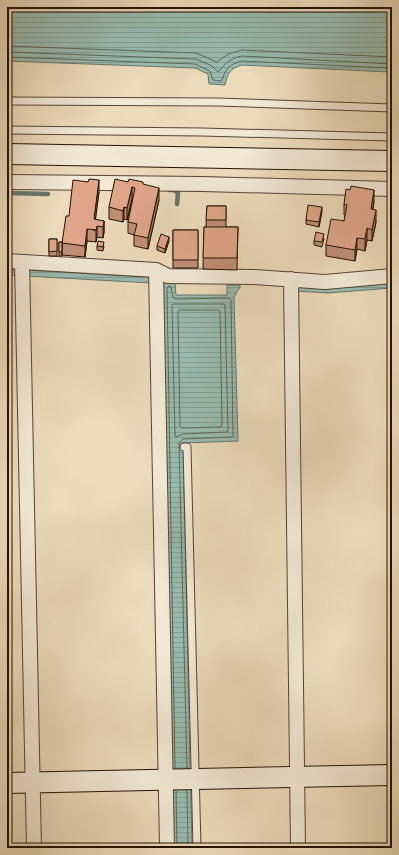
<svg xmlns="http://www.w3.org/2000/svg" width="399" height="855" viewBox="0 0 399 855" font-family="Cardo,serif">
  <defs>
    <pattern id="water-rules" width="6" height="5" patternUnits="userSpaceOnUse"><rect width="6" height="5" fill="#98bbaf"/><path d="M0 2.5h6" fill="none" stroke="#83a095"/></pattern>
  </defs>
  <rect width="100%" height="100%" fill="#ebdbbb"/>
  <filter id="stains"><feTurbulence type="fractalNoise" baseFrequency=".005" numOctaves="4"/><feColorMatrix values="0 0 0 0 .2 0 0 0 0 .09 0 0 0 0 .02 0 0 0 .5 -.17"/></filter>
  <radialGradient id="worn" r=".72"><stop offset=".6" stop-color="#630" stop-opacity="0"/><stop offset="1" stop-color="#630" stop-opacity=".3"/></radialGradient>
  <path fill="url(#water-rules)" stroke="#697769" d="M7,7h385v70h-3v-5l-147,-7c-13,4 -14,8 -17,20l-16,-1 -1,-10 -13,-6 -188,-7z
    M7,269l154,9 4,3 10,2 1,12h51v-10h13v3l-3,3 -3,7 4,143 -55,2 9,405h-19l-22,-565 -144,-8z
    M392,283v5l-64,5 -33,-2 1,-5 31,3z"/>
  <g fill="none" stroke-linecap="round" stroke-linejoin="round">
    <path stroke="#5e6658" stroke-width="1" d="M7,46l189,7 21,9 11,-8 14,-4 150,7
      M7,52l189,7 16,7 6,6c7,-8 12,-14 24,-16l150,8
      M7,57l188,7 15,7 3,9 8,1 1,-1c4,-12 7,-15 19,-19l147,7 4,2
      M173,304h51l1,1 3,125 -1,2 -44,2 -7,3 -1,-1 -3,-130z
      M180,310h38l2,1 2,114 -1,2 -39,1 -2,-2 -2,-114z
      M175,769l-8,-481 2,-2 2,1 2,10 3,2 53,-1 2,2 2,136 -2,1 -48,2 -4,4 8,325
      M176,790l1,58
      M187,790l1,58"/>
    <path stroke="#697769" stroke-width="4.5" d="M169,190h5l4,3 -1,11
      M7,193l41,1"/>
    <g stroke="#55442f" stroke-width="9">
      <path id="lane" d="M7,101l211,1 174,6
        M7,130l195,2 190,5
        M184,447h3l10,401"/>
    </g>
    <g stroke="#55442f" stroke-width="16">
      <path id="street" d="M7,182l195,2 190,5
        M7,261l149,9 12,6 87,1 70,5 67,-6
        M22,262l12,586
        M156,270l11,578
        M291,279l7,569"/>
    </g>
    <g stroke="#231200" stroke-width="22">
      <path id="secondary" d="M7,154l385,7
        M7,783l385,-8"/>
    </g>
    <use href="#lane" stroke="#f2e8d3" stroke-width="7"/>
    <use href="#street" stroke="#f2e8d3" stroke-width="14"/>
    <use href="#secondary" stroke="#f2e8d3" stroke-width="20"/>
  </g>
  <path fill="#c18e76" stroke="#231200" d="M128,182l15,3 16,15 -11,49 -14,-3v-11l-6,-2v-11l5,-23h-1l-5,21 -3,-1 -1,3 -14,-3v-12z
    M350,190l24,11 -1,8 3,13 -4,19 -5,-1 -2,11 -8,-2 -2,12 -29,-5v-11l18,-24 1,-5 -1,-1v-11z
    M99,192l-4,28 9,1v11l-1,6 -6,-1 -1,5 -9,-1 -2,16 -23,-2v-12l7,-27z
    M207,206h19v21h12l-1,43 -34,-1 1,-42h2z
    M322,211l-3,16 -13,-3v-4z
    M173,230h25v38h-25z
    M324,238l-2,9 -8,-2v-4z
    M49,239h8v17h-8z
    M169,241l-4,12 -8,-3v-4z
    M59,242h3v14h-3z
    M97,246h7l-1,5 -6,-1z
    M7,273h2l-1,32h-1z"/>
  <path fill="#9d7460" stroke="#231200" d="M99,180v12l-5,39v-12z
    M132,187v12l-5,21v-12z
    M159,188v12l-11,49v-11z
    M374,190v11l-3,20v-12z
    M124,207v12l-1,3v-11z
    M322,207v4l-3,16v-5z
    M376,210v12l-4,19v-11z
    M104,221v11l-1,6v-11z
    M97,226v11l-1,5v-12z
    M367,228v12l-2,11v-12z
    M87,229v12l-2,16v-11z
    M169,237v4l-4,12v-4z
    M357,238v11l-2,12v-11z"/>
  <path fill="#e0a589" stroke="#231200" d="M89,179l10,1 -5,39 10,2 -1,6 -6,-1 -1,4 -9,-1 -2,17 -23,-3 4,-27h3l4,-36 15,2z
    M115,179l13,3 1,-3 14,3v2l16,4 -11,50 -14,-3 3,-11 -9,-2 7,-34 -3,-1 -5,21 -3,-1 -1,4 -14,-4z
    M351,186l23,4 -3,19 5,1 -4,20 -5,-2 -2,11 -8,-1 -2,12 -29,-5 5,-26 13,2 3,-16 -3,-1 2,-15 4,1z
    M308,205l14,2 -3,15 -13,-2z
    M207,206h19v14h-20z
    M204,227h34l-1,31h-34z
    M173,230h25v30h-25z
    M316,232l8,2 -2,8 -8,-1z
    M161,234l8,3 -4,12 -8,-3z
    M49,239h8v12l-8,1z
    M98,241l6,1 -1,5 -6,-1z
    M59,242h3v10h-3z
    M7,273h2l-1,24h-1z"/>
  <rect width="399" height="855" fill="none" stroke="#ebdbbb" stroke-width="24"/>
  <rect x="8" y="8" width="383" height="839" fill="none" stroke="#231200" stroke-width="2"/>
  <rect x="12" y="12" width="375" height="831" fill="none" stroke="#231200"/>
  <rect width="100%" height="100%" filter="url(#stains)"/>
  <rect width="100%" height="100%" fill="url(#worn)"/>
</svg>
